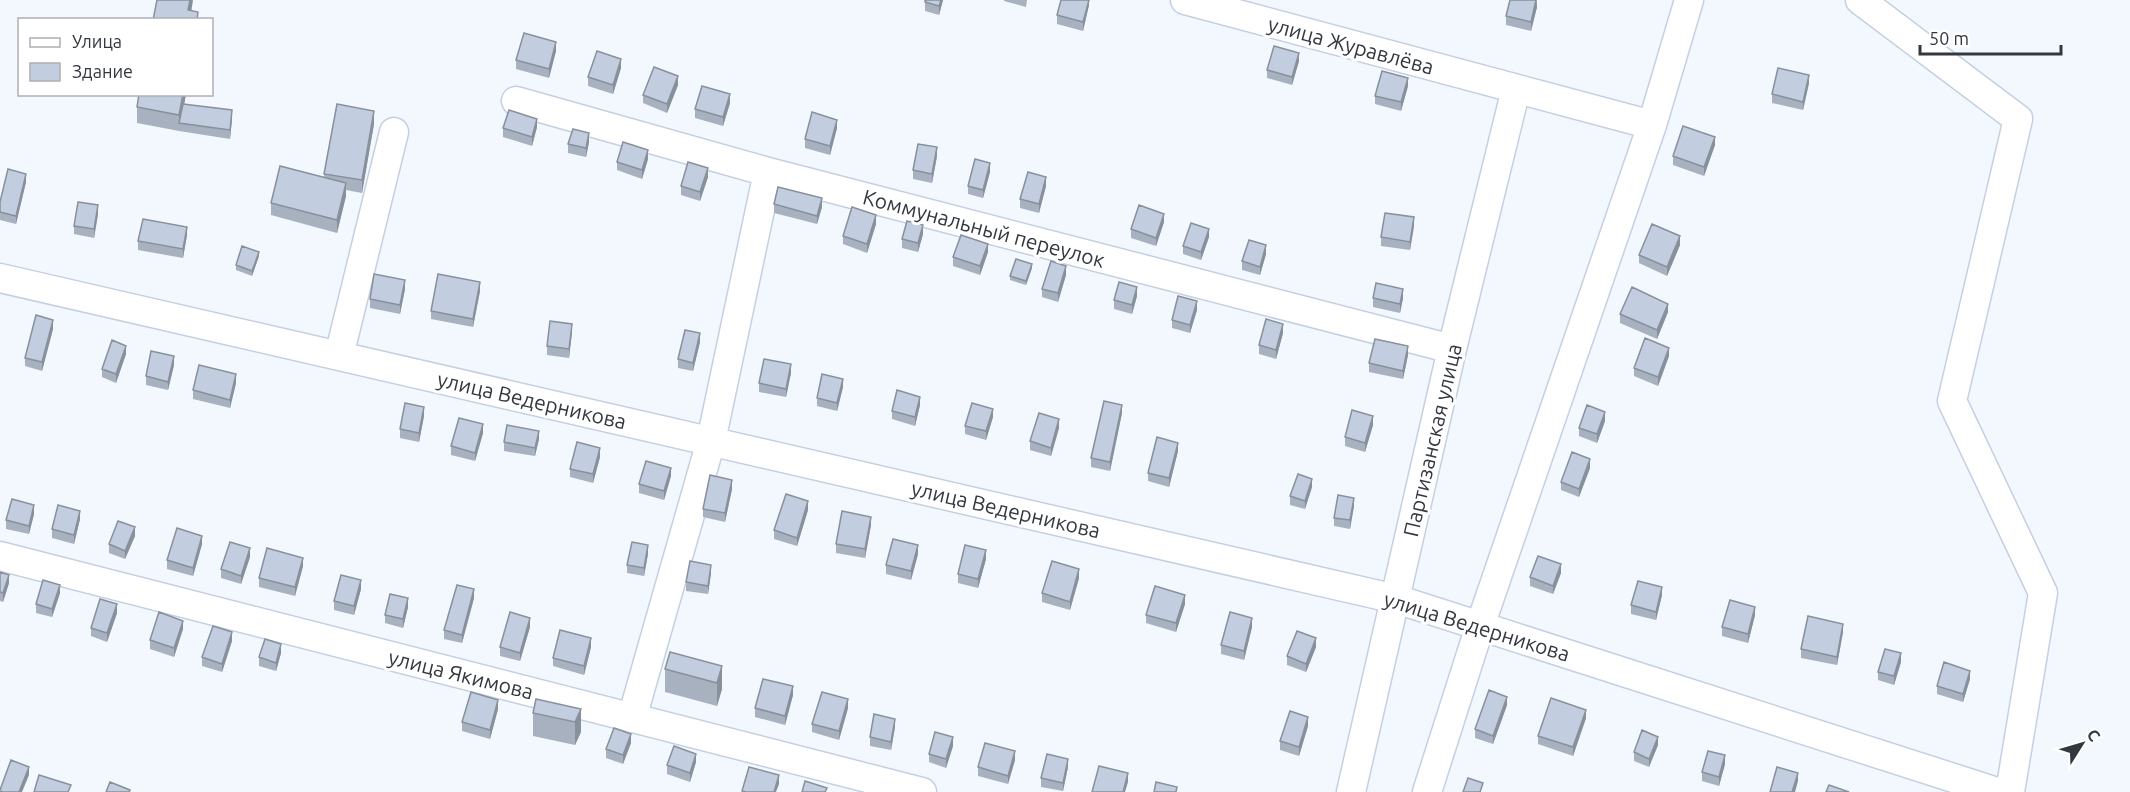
<svg xmlns="http://www.w3.org/2000/svg" width="2130" height="792" viewBox="0 0 2130 792" font-family="Ubuntu,sans-serif">
  <rect width="100%" height="100%" fill="#f3f8ff"/>
  <g fill="none" stroke-linecap="round" stroke-linejoin="round">
    <g stroke="#c4d0e2" stroke-width="31">
      <path id="minor" d="M1185,0l467,125 37,-125
        M1860,0l158,119 -66,282 91,192 -33,199
        M516,101l252,71 684,177
        M0,278l1396,321 601,193
        M339,356l55,-224
        M0,556l922,236
        M632,718l79,-277 57,-269
        M1351,792l101,-443 64,-260
        M1427,792l53,-166 172,-501"/>
    </g>
    <use href="#minor" stroke="#fff" stroke-width="28"/>
  </g>
  <path fill="#a7b1c0" d="M943,0l-4,15 -14,-4v-9z
    M1004,0h23l-1,7 -22,-6z
    M1089,0v5l-6,26 -26,-7v-9z
    M1537,0v7l-6,24 -25,-6v-9z
    M556,51l-7,27 -33,-9v-9z
    M1299,61l-7,24 -25,-7v-8z
    M621,68l-8,26 -25,-8v-9z
    M1809,83l-6,27 -31,-7v-9z
    M678,85l-11,28 -24,-10v-8z
    M1408,86l-7,25 -26,-7v-8z
    M139,94h47l-2,10 48,15 -2,20 -51,-8 -42,-8v-16z
    M730,103l-7,23 -28,-8v-9z
    M374,124l-12,69 -16,-3v6l-9,37 -66,-18v-12l53,-26v-3z
    M537,127l-5,19 -29,-9v-9z
    M837,128l-7,27 -25,-7v-9z
    M589,142l-3,15 -18,-4v-9z
    M1715,145l-11,31 -31,-11v-9z
    M937,156l-5,27 -19,-4v-9z
    M648,159l-6,20 -25,-9v-8z
    M990,172l-7,26 -15,-4v-8z
    M708,177l-8,24 -19,-6v-9z
    M26,182l-10,42 -16,-4v-18z
    M1046,186l-7,27 -19,-5v-9z
    M774,204l48,3 -5,17 -43,-11z
    M98,214l-4,24 -20,-4v-8z
    M1164,222l-8,24 -25,-8v-9z
    M876,224l-9,29 -24,-9v-8z
    M1414,226l-4,24 -29,-4v-9z
    M923,234l-5,18 -16,-4v-9z
    M187,235l-4,23 -45,-8v-9z
    M1209,237l-8,23 -18,-6v-8z
    M1680,245l-13,31 -28,-13v-8z
    M988,252l-8,23 -27,-9v-9z
    M1266,254l-6,21 -18,-5v-9z
    M259,256l-7,20 -16,-6v-5z
    M1032,268l-6,17 -16,-5v-4z
    M1066,275l-8,27 -16,-5v-8z
    M405,289l-5,25 -30,-6v-9z
    M480,291l-7,36 -42,-8v-8z
    M1137,296l-5,18 -18,-5v-9z
    M1373,298h30l-3,15 -27,-6z
    M1197,310l-7,23 -18,-5v-8z
    M1668,312l-11,27 -37,-16v-9z
    M53,329l-11,42 -17,-5v-8z
    M572,332l-3,26 -22,-3v-9z
    M1283,333l-7,26 -17,-5v-9z
    M700,342l-7,29 -15,-3v-9z
    M126,354l-10,29 -14,-6v-8z
    M1408,355l-5,24 -34,-7v-9z
    M1669,356l-11,30 -24,-10v-8z
    M174,365l-6,25 -22,-5v-9z
    M791,373l-5,24 -27,-5v-9z
    M236,383l-6,25 -37,-9v-9z
    M843,387l-6,24 -20,-5v-8z
    M920,405l-5,21 -23,-7v-8z
    M1122,413l-12,58 -19,-4v-9z
    M424,416l-5,26 -19,-4v-9z
    M993,417l-7,23 -21,-6v-8z
    M1605,421l-8,22 -18,-7v-8z
    M1373,425l-8,27 -20,-6v-9z
    M1059,428l-8,28 -21,-6v-9z
    M483,433l-8,28 -24,-6v-9z
    M539,439l-4,17 -31,-5v-9z
    M1178,451l-9,36 -21,-6v-8z
    M600,457l-7,26 -23,-6v-8z
    M1590,468l-11,29 -18,-7v-8z
    M671,476l-7,24 -25,-7v-9z
    M1312,487l-7,22 -15,-4v-9z
    M732,489l-7,33 -22,-5v-8z
    M1354,506l-4,23 -16,-3v-8z
    M808,510l-11,36 -23,-7v-9z
    M34,514l-5,20 -23,-5v-9z
    M80,519l-6,25 -22,-6v-9z
    M871,525l-6,33 -29,-5v-9z
    M135,536l-10,23 -16,-6v-9z
    M202,544l-9,32 -26,-7v-9z
    M648,554l-4,22 -17,-3v-8z
    M918,554l-7,26 -25,-6v-9z
    M250,557l-9,27 -20,-6v-9z
    M986,559l-8,29 -20,-5v-9z
    M303,566l-8,30 -36,-9v-9z
    M0,572l9,11 -6,19 -3,-1z
    M711,573l-3,21 -22,-3v-9z
    M1561,573l-8,21 -23,-8v-9z
    M1079,578l-9,32 -28,-8v-9z
    M361,589l-7,26 -20,-5v-9z
    M60,593l-8,24 -16,-4v-9z
    M1662,595l-6,25 -25,-6v-9z
    M474,598l-12,45 -18,-4v-9z
    M1185,604l-9,28 -30,-9v-8z
    M408,607l-5,21 -18,-5v-8z
    M117,613l-10,29 -16,-6v-8z
    M1755,615l-7,28 -26,-7v-9z
    M530,627l-10,34 -20,-5v-9z
    M1252,627l-8,33 -23,-6v-9z
    M183,629l-9,28 -24,-8v-9z
    M1843,632l-6,33 -36,-7v-9z
    M232,641l-10,31 -20,-6v-9z
    M591,647l-7,28 -31,-9v-8z
    M1316,647l-10,25 -19,-7v-9z
    M281,653l-5,18 -17,-5v-9z
    M1901,662l-7,23 -16,-5v-8z
    M722,666v23l-5,17 -52,-14v-23z
    M1970,679l-7,23 -26,-8v-8z
    M793,695l-8,30 -30,-8v-9z
    M1507,705l-14,39 -18,-6v-9z
    M848,708l-9,32 -27,-8v-8z
    M498,709l-8,30 -28,-8v-9z
    M581,709v23l-6,13 -42,-9v-23z
    M1586,718l-13,38 -35,-12v-8z
    M1308,726l-9,30 -19,-6v-9z
    M895,727l-4,23 -21,-4v-9z
    M631,743l-8,21 -17,-6v-9z
    M1658,745l-9,22 -15,-6v-9z
    M953,746l-7,22 -17,-6v-8z
    M1015,760l-7,24 -30,-8v-9z
    M696,762l-6,20 -23,-8v-9z
    M1725,764l-6,22 -17,-5v-9z
    M1068,767l-5,24 -22,-4v-9z"/>
  <path fill="#88909c" d="M190,0h3l-3,20 -2,-10z
    M941,0h2l-4,15v-9z
    M1089,0v5l-6,26v-9z
    M1536,0l1,7 -6,24v-9z
    M556,42v9l-7,27v-9z
    M1299,53v8l-7,24v-8z
    M621,59v9l-8,26v-9z
    M1809,75v8l-6,27v-8z
    M678,76v9l-11,28v-9z
    M1408,78v8l-7,25v-9z
    M183,94h3l-5,29h-2v-8z
    M730,94v9l-7,23v-9z
    M232,110v9l-2,20v-9z
    M374,111v13l-12,69v-13z
    M537,119v8l-5,19v-9z
    M837,120v8l-7,27v-9z
    M589,133v9l-3,15v-9z
    M1715,137v8l-11,31v-9z
    M937,147v9l-5,27v-9z
    M648,150v9l-6,20v-9z
    M990,163v9l-7,26v-8z
    M708,168v9l-8,24v-9z
    M26,174v8l-10,42v-8z
    M1046,177v9l-7,27v-9z
    M346,183v13l-9,37v-13z
    M822,198v9l-5,17v-8z
    M98,205v9l-4,24v-9z
    M1164,214v8l-8,24v-8z
    M876,215v9l-9,29v-9z
    M1414,217v9l-4,24v-8z
    M923,225v9l-5,18v-9z
    M187,227v8l-4,23v-9z
    M1209,229v8l-8,23v-8z
    M1680,236v9l-13,31v-9z
    M988,244v8l-8,23v-9z
    M1266,245v9l-6,21v-8z
    M259,252v4l-7,20v-5z
    M1032,264v4l-6,17v-4z
    M1066,266v9l-8,27v-9z
    M405,280v9l-5,25v-9z
    M480,282v9l-7,36v-8z
    M1137,287v9l-5,18v-9z
    M1403,289v9l-3,15v-9z
    M1197,301v9l-7,23v-8z
    M1668,304v8l-11,27v-9z
    M53,320v9l-11,42v-9z
    M572,324v8l-3,26v-9z
    M1283,324v9l-7,26v-9z
    M700,333v9l-7,29v-8z
    M126,346v8l-10,29v-9z
    M1408,346v9l-5,24v-8z
    M1669,348v8l-11,30v-9z
    M174,356v9l-6,25v-8z
    M791,364v9l-5,24v-8z
    M236,374v9l-6,25v-8z
    M843,379v8l-6,24v-8z
    M920,397v8l-5,21v-9z
    M1122,405v8l-12,58v-9z
    M424,407v9l-5,26v-9z
    M993,409v8l-7,23v-9z
    M1605,412v9l-8,22v-9z
    M1373,416v9l-8,27v-9z
    M1059,419v9l-8,28v-8z
    M483,424v9l-8,28v-8z
    M539,431v8l-4,17v-8z
    M1178,443v8l-9,36v-9z
    M600,448v9l-7,26v-9z
    M1590,459v9l-11,29v-8z
    M671,468v8l-7,24v-9z
    M1312,479v8l-7,22v-8z
    M732,480v9l-7,33v-9z
    M1354,498v8l-4,23v-9z
    M808,501v9l-11,36v-8z
    M34,505v9l-5,20v-8z
    M80,511v8l-6,25v-9z
    M871,517v8l-6,33v-9z
    M135,527v9l-10,23v-8z
    M202,536v8l-9,32v-8z
    M648,545v9l-4,22v-8z
    M918,545v9l-7,26v-9z
    M250,548v9l-9,27v-8z
    M986,550v9l-8,29v-9z
    M303,558v8l-8,30v-9z
    M1561,564v9l-8,21v-8z
    M711,565v8l-3,21v-8z
    M1079,569v9l-9,32v-8z
    M9,575v8l-6,19v-9z
    M361,580v9l-7,26v-9z
    M60,585v8l-8,24v-8z
    M1662,587v8l-6,25v-8z
    M474,589v9l-12,45v-8z
    M1185,595v9l-9,28v-9z
    M408,598v9l-5,21v-9z
    M117,604v9l-10,29v-9z
    M1755,607v8l-7,28v-9z
    M530,618v9l-10,34v-8z
    M1252,618v9l-8,33v-9z
    M183,621v8l-9,28v-9z
    M1843,624v8l-6,33v-8z
    M232,632v9l-10,31v-8z
    M591,638v9l-7,28v-9z
    M1316,638v9l-10,25v-8z
    M281,644v9l-5,18v-8z
    M1901,653v9l-7,23v-9z
    M722,666v23l-5,17v-23z
    M1970,671v8l-7,23v-8z
    M793,686v9l-8,30v-9z
    M1507,697v8l-14,39v-8z
    M848,699v9l-9,32v-9z
    M498,700v9l-8,30v-9z
    M581,709v23l-6,13v-23z
    M1586,710v8l-13,38v-9z
    M1308,717v9l-9,30v-9z
    M895,719v8l-4,23v-8z
    M631,734v9l-8,21v-9z
    M953,737v9l-7,22v-9z
    M1658,737v8l-9,22v-8z
    M1015,751v9l-7,24v-8z
    M696,754v8l-6,20v-9z
    M1725,755v9l-6,22v-9z
    M1068,759v8l-5,24v-8z
    M29,767v8l-7,17h-3z
    M1128,773v9l-3,10h-2z
    M1798,773v8l-3,11h-3z
    M779,775v9l-3,8h-2z"/>
  <path fill="#c2cedf" stroke="#88909c" stroke-width="1.5" d="M157,0h33l-2,10 10,2 -1,8h-44z
    M925,0h16l-2,6 -14,-4z
    M1061,0h28l-6,22 -26,-7z
    M1510,0h26l-5,22 -25,-6z
    M524,33l32,9 -7,27 -33,-9z
    M1274,46l25,7 -7,24 -25,-7z
    M597,51l24,8 -8,26 -25,-8z
    M654,67l24,9 -11,28 -24,-9z
    M1778,68l31,7 -6,27 -31,-8z
    M1382,71l26,7 -7,24 -26,-6z
    M702,86l28,8 -7,23 -28,-8z
    M139,94h44l-4,21 -42,-8z
    M183,104l49,6 -2,20 -51,-7z
    M337,104l37,7 -12,69 -38,-6z
    M509,110l28,9 -5,18 -29,-9z
    M812,112l25,8 -7,26 -25,-7z
    M1683,126l32,11 -11,30 -31,-11z
    M573,129l16,4 -3,15 -18,-4z
    M623,142l25,8 -6,20 -25,-8z
    M918,144l19,3 -5,27 -19,-4z
    M975,159l15,4 -7,27 -15,-4z
    M688,162l20,6 -8,24 -19,-6z
    M280,166l66,17 -9,37 -66,-17z
    M8,169l18,5 -10,42 -16,-4v-10z
    M1028,172l18,5 -7,27 -19,-5z
    M778,187l44,11 -5,18 -43,-12z
    M78,202l20,3 -4,24 -20,-3z
    M1139,205l25,9 -8,24 -25,-9z
    M852,207l24,8 -9,29 -24,-8z
    M1385,213l29,4 -4,25 -29,-5z
    M143,219l44,8 -4,22 -45,-8z
    M907,221l16,4 -5,18 -16,-4z
    M1191,223l18,6 -8,23 -18,-6z
    M1652,224l28,12 -13,31 -28,-12z
    M961,235l27,9 -8,22 -27,-9z
    M1249,240l17,5 -6,22 -18,-6z
    M242,246l17,6 -7,19 -16,-6z
    M1016,259l16,5 -6,17 -16,-5z
    M1051,261l15,5 -8,27 -16,-4z
    M374,274l31,6 -5,25 -30,-6z
    M438,274l42,8 -7,37 -42,-8z
    M1119,282l18,5 -5,18 -18,-5z
    M1376,283l27,6 -3,15 -27,-6z
    M1632,287l36,17 -11,26 -37,-16z
    M1178,296l19,5 -7,24 -18,-5z
    M36,315l17,5 -11,42 -17,-4z
    M1266,319l17,5 -7,26 -17,-5z
    M550,321l22,3 -3,25 -22,-3z
    M685,330l15,3 -7,30 -15,-4z
    M1645,338l24,10 -11,29 -24,-9z
    M1375,339l33,7 -5,25 -34,-8z
    M112,340l14,6 -10,28 -14,-5z
    M151,351l23,5 -6,26 -22,-6z
    M764,359l27,5 -5,25 -27,-6z
    M199,365l37,9 -6,26 -37,-10z
    M822,374l21,5 -6,24 -20,-5z
    M897,390l23,7 -5,20 -23,-6z
    M1104,401l18,4 -12,57 -19,-4z
    M405,403l19,4 -5,26 -19,-4z
    M972,403l21,6 -7,22 -21,-5z
    M1587,405l18,7 -8,22 -18,-6z
    M1352,410l21,6 -8,27 -20,-6z
    M1039,413l20,6 -8,29 -21,-7z
    M459,418l24,6 -8,29 -24,-7z
    M507,425l32,6 -4,17 -31,-6z
    M1157,437l21,6 -9,35 -21,-5z
    M577,442l23,6 -7,26 -23,-5z
    M1572,452l18,7 -11,30 -18,-7z
    M646,461l25,7 -7,23 -25,-7z
    M1298,474l14,5 -7,22 -15,-5z
    M710,475l22,5 -7,33 -22,-4z
    M786,494l22,7 -11,37 -23,-8z
    M1338,495l16,3 -4,22 -16,-2z
    M12,499l22,6 -5,21 -23,-6z
    M58,505l22,6 -6,24 -22,-6z
    M842,511l29,6 -6,32 -29,-5z
    M118,521l17,6 -10,24 -16,-7z
    M177,528l25,8 -9,32 -26,-8z
    M893,539l25,6 -7,26 -25,-6z
    M230,542l20,6 -9,28 -20,-7z
    M632,542l16,3 -4,23 -17,-3z
    M965,545l21,5 -8,29 -20,-5z
    M267,548l36,10 -8,29 -36,-9z
    M1538,556l23,8 -8,22 -23,-9z
    M690,561l21,4 -3,21 -22,-4z
    M1052,561l27,8 -9,33 -28,-9z
    M0,572l9,3 -6,18 -3,-1z
    M341,575l20,5 -7,26 -20,-5z
    M43,580l17,5 -8,24 -16,-5z
    M1638,581l24,6 -6,25 -25,-7z
    M457,585l17,4 -12,46 -18,-5z
    M1155,586l30,9 -9,28 -30,-8z
    M390,594l18,4 -5,21 -18,-4z
    M100,599l17,5 -10,29 -16,-5z
    M1730,600l25,7 -7,27 -26,-7z
    M159,612l24,9 -9,27 -24,-8z
    M510,612l20,6 -10,35 -20,-6z
    M1230,612l22,6 -8,33 -23,-6z
    M1808,616l35,8 -6,33 -36,-8z
    M213,626l19,6 -10,32 -20,-7z
    M560,630l31,8 -7,28 -31,-8z
    M1297,631l19,7 -10,26 -19,-8z
    M265,639l16,5 -5,19 -17,-6z
    M1885,649l16,4 -7,23 -16,-4z
    M670,652l52,14 -5,17 -52,-14z
    M1944,662l26,9 -7,23 -26,-8z
    M763,679l30,7 -8,30 -30,-8z
    M1489,690l18,7 -14,39 -18,-7z
    M471,692l27,8 -8,30 -28,-8z
    M822,692l26,7 -9,32 -27,-7z
    M1551,698l35,12 -13,37 -35,-11z
    M536,699l45,10 -6,13 -42,-9z
    M1290,711l18,6 -9,30 -19,-6z
    M874,714l21,5 -4,23 -21,-5z
    M614,728l17,6 -8,21 -17,-6z
    M1642,730l16,7 -9,22 -15,-7z
    M935,732l18,5 -7,22 -17,-5z
    M985,743l30,8 -7,25 -30,-9z
    M674,746l22,8 -6,19 -23,-8z
    M1708,751l17,4 -6,22 -17,-5z
    M1047,754l21,5 -5,24 -22,-5z
    M11,760l18,7 -10,25h-16l-3,-1v-1z
    M1099,766l29,7 -5,19h-31z
    M749,767l30,8 -5,17h-28l-4,-1z
    M1777,767l21,6 -6,19h-22z
    M39,775l32,10 -3,7h-34z
    M1468,778l15,5 -3,9h-17z
    M805,781l22,7 -2,4h-23z
    M110,782l20,8 -1,2h-23z
    M1156,782l21,5 -1,5h-22z
    M1829,785l20,7h-23z"/>
  <g text-anchor="middle" dominant-baseline="central" stroke-width="6" stroke-linejoin="round" paint-order="stroke">
    <g font-size="21" fill="#33383f" stroke="#fff">
      <text transform="translate(1351 45) rotate(15)">улица Журавлёва</text>
      <text transform="translate(984 228) rotate(15)">Коммунальный переулок</text>
      <text transform="translate(532 400) rotate(13)">улица Ведерникова</text>
      <text transform="translate(1432 440) rotate(-77)">Партизанская улица</text>
      <text transform="translate(1006 509) rotate(13)">улица Ведерникова</text>
      <text transform="translate(1477 626) rotate(17)">улица Ведерникова</text>
      <text transform="translate(461 674) rotate(14)">улица Якимова</text>
    </g>
  </g>
  <rect x="18" y="18" width="195" height="78" fill="#ffffff" stroke="#adafb2" stroke-width="1.5"/>
  <rect x="30" y="38" width="30" height="9" fill="#ffffff" stroke="#adafb2" stroke-width="1.5"/>
  <text x="72" y="48" font-size="18" fill="#33383f">Улица</text>
  <rect x="30" y="63" width="30" height="18" fill="#c2cedf" stroke="#adafb2" stroke-width="1.5"/>
  <text x="72" y="78" font-size="18" fill="#33383f">Здание</text>
  <g transform="translate(2082 744) rotate(53)" stroke="#ffffff" stroke-width="4.5" paint-order="stroke">
  <path d="M0-4.5L10 22L0 15L-10 22Z" fill="#33383f"/>
  <text y="-9" font-size="16" font-weight="bold" text-anchor="middle" fill="#33383f">С</text>
  </g>
  <path d="M1920 45v9h141v-9" fill="none" stroke="#33383f" stroke-width="3"/>
  <text x="1929" y="45" font-size="18" fill="#33383f" stroke="#ffffff" stroke-width="4.5" paint-order="stroke">50 m</text>
</svg>
